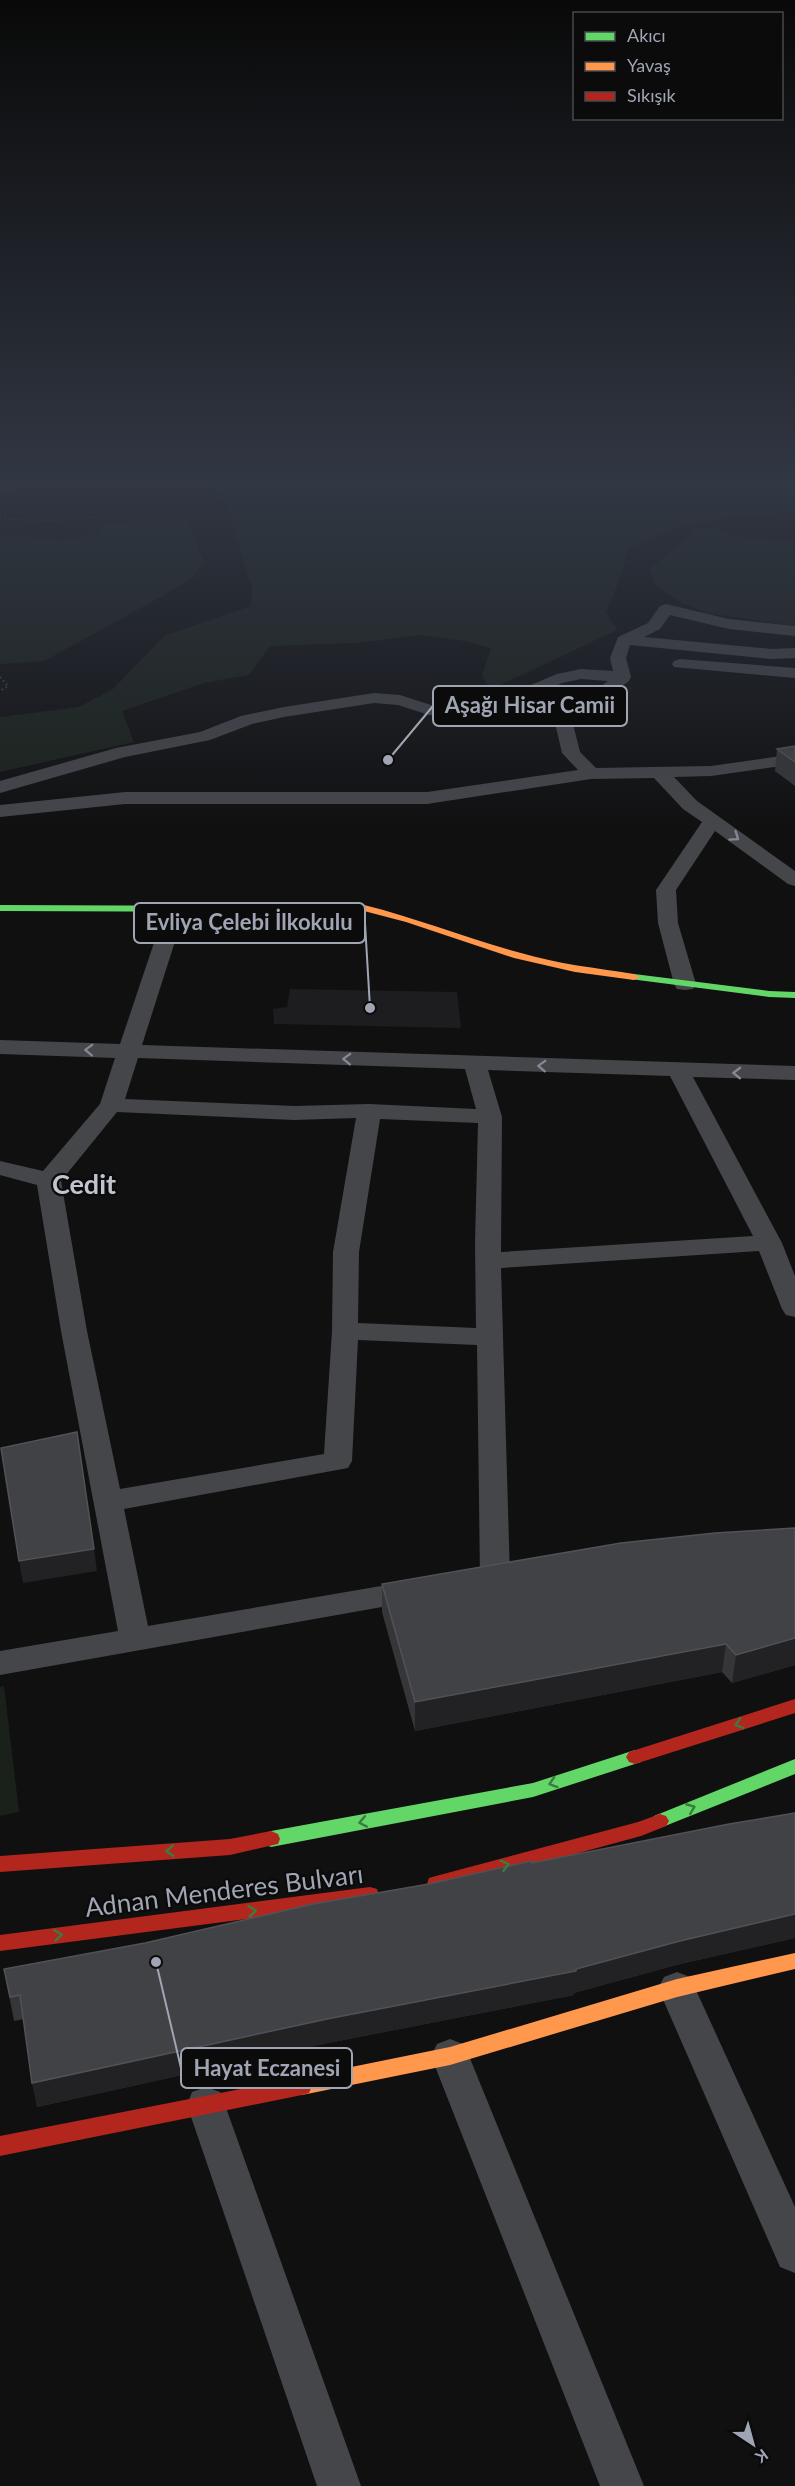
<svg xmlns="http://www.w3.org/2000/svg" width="795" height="2486" viewBox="0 0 795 2486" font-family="Lato,sans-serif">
  <rect width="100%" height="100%" fill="#101011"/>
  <path fill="#1d1d1f" d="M290,989l167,3 4,36 -187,-4 -1,-15 14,-2z"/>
  <path fill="#1a211b" d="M211,482h584v29l-52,5 -62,10 -52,23 -11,35 -12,28 11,18 -127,60 -8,-15 9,-27 -27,-7 -44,-6 -63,8 -87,3 -21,29 -45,8 -82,28 12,31 -134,30v-55l79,-10 34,-18 51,-53 87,-30 1,-18 -25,-81z
    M185,517l20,45 -12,15 -34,21 -115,63 -44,3v-129l64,5 34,-7 4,-8z
    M700,528h12l35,11 48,1v86l-88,-13 -24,-9 -29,-20 -4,-16z
    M4,1686l15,126 -19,4v-129z"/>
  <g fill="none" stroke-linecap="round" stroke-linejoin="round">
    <path stroke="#46474c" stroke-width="2" stroke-dasharray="1.5 3" stroke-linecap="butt" d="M0,491l34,-9
      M0,518l45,3 67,-5
      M0,677l8,9 -8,5"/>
    <path fill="#45464a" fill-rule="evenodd" d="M666,604l63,15 66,7v10l-66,-7 -59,-14 -10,14 -16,8 128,12 23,-1v10l-23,1 -142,-14 -4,13 5,19 -2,4 -56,43 7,28 16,16 115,-2 84,-12v10l-84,12 -37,1 23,24 98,70v15l-7,-2 -73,-53 -39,59 2,33 18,61 -3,5 -8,1 -8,-1 -3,-5 -16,-61 -2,-33 46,-68 -19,-13 -29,-31 -63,1 -164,25h-302l-125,13v-12l125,-13h302l151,-22 -16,-17 -7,-30 17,-16 36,-26 -27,-2 -19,4 -61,27 -38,7 -34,-2 -31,-10 -24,-2 -90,14 -32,7 -42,16 -85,17 -125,36v-12l116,-33 84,-16 41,-16 43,-9 90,-14 26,2 31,10 32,2 27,-5 67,-28 24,-5 32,2 -3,-13 8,-21 30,-14 12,-17z
      M680,659l115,9v10l-121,-11 -2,-3 2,-3z
      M175,904l7,2 3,4 -43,135 653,21v14l-102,-3 89,166 13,33v41l-9,-2 -4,-6 -23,-58 -258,17 9,310 -4,8 -11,3 -11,-3 -4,-8 -3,-233 -119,-5 -6,121 -4,7 -224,41 24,117 268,-46 11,3 4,8 -4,8 -427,76v-24l118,-20 -57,-300 -24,-146 -37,-10v-14l43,10 57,-67 15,-46 -115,-4v-14l120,4 45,-134 3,-4zM138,1058l327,11 11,40 -107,-5 -75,2 -169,-7zM488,1070l182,6 83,160 -252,16 1,-135zM117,1112l177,8 62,-2 -23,134 -1,79 -8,123 -204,35 -33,-158 -26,-150zM380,1119l98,4 -3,120 1,85 -118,-5 1,-71z
      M677,1972l13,5 105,230v66l-15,-6 -122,-279 6,-11z
      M450,2039l13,5 6,12 175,430h-44l-169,-430 6,-12z
      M206,2087l14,5 5,13 136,381h-44l-130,-381 5,-13z"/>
    <path fill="#63d668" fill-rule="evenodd" d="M0,905l289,1 5,3 -5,3 -289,-1z
      M634,974l135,17 26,1v6l-26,-1 -139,-18 -2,-2z
      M635,1750l6,2 3,5 -3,5 -108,35 -262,50 -7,-3 -2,-5 2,-5 7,-3 262,-48z
      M795,1759v15l-135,54 -6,-2 -3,-5 3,-5z"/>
    <path fill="#ff974d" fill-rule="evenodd" d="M364,905c53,13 104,34 157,48 37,11 75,15 113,21l6,3 -6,3 -59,-8 -61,-14 -108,-36 -42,-11 -75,1 -5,-3 5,-3z
      M795,1953v16l-118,28 -227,68 -148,30 -7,-2 -3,-7 3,-7 7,-2 148,-30 227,-68z"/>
    <path fill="#b3261e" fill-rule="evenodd" d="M795,1699v14l-160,51 -6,-2 -3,-5 3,-5z
      M660,1814l6,2 3,5 -3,5 -25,10 -205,56 -7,-2 -2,-6 2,-6 7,-2 202,-54z
      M271,1831l7,3 2,5 -2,5 -48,11 -230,17v-16l230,-17z
      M370,1887l7,2 2,6 -2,6 -7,2 -370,48v-16z
      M302,2077l7,2 3,7 -3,7 -7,2 -302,61v-20z"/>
  </g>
  <path fill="#363639" d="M795,746v40l-20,-15 2,-22z
    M795,1528v137l-63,18 -10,-11 -307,59 -33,-119v-28z
    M795,1813v125l-119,27 -102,28v2l-246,48 -291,64 -13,-88 -10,2 -10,-52 141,-26 284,-59z"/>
  <path fill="#222224" d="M94,1549l3,22 -74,12 -4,-22z
    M795,1638v27l-63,18 4,-28z
    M726,1644l-4,28 -307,59v-29z
    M795,1914v24l-119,27 -102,28v2l-246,48 -291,64 -5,-24 295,-64 249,-50 104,-28z"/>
  <path fill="#414246" stroke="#505257" stroke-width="1.5" d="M795,746v16l-18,-13z
    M77,1432l17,117 -75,12 -18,-113z
    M795,1528v110l-59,17 -10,-11 -311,58 -33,-118 239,-41 94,-10z
    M795,1813v101l-115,27 -104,28v2l-249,48 -295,64 -12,-88 -10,2 -6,-28 141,-26 168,-39 116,-20 102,-23 1,2 197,-39z"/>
  <defs><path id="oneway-chevron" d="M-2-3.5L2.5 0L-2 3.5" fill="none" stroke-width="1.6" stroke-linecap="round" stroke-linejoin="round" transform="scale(1.5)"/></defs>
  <g stroke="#858894">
    <use href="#oneway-chevron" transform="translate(735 837) rotate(35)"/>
    <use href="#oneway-chevron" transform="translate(89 1050) rotate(-178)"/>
    <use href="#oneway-chevron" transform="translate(347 1059) rotate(-178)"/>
    <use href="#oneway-chevron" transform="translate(542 1066) rotate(-178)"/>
    <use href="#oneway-chevron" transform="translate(737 1073) rotate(-179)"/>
  </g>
  <g stroke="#3b7b3f">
    <use href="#oneway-chevron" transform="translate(739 1724) rotate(162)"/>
    <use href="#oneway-chevron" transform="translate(553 1783) rotate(162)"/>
    <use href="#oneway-chevron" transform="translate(691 1808) rotate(-22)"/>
    <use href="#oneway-chevron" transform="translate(363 1822) rotate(169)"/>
    <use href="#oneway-chevron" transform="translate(170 1851) rotate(176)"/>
    <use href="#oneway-chevron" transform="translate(505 1865) rotate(-15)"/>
    <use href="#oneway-chevron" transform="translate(252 1911) rotate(-7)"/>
    <use href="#oneway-chevron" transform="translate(58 1935) rotate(-7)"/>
  </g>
  <linearGradient id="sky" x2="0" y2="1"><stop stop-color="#090909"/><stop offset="0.58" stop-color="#313743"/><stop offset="1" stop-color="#313743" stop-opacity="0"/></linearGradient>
  <rect width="795" height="830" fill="url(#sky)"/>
  <g text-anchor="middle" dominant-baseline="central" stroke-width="4.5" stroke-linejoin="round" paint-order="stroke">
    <g font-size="26" fill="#a0a5b3" stroke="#0b0b0c">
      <text transform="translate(224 1890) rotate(-7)">Adnan Menderes Bulvarı</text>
    </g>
    <g font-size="27" font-weight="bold" fill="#c1c4cf" stroke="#0b0b0c">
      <text x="84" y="1183">Cedit</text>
    </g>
  </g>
  <path fill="none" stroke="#a0a5b3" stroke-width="2" d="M388 760L433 706M370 1008L365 923M156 1962L181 2068"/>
  <g fill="#a0a5b3" stroke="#0b0b0c" stroke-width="2">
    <circle cx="388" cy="760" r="6"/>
    <circle cx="370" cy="1008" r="6"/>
    <circle cx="156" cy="1962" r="6"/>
  </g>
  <g fill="#0b0b0c" stroke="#a0a5b3" stroke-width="2">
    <rect x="433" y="686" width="194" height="40" rx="6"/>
    <rect x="134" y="903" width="231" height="40" rx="6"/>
    <rect x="181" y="2048" width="171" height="40" rx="6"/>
  </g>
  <g font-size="22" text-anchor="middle" font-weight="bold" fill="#a0a5b3">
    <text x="530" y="713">Aşağı Hisar Camii</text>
    <text x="249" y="930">Evliya Çelebi İlkokulu</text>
    <text x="267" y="2076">Hayat Eczanesi</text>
  </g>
  <rect x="573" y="12" width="210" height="108" fill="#0b0b0c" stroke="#47494f" stroke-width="1.5"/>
  <rect x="585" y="32" width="30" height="9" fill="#63d668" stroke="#47494f" stroke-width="1.5"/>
  <text x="627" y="42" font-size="18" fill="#a0a5b3">Akıcı</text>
  <rect x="585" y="62" width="30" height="9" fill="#ff974d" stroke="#47494f" stroke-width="1.5"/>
  <text x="627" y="72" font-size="18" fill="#a0a5b3">Yavaş</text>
  <rect x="585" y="92" width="30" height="9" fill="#b3261e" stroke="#47494f" stroke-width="1.5"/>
  <text x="627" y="102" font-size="18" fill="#a0a5b3">Sıkışık</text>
  <g transform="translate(753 2444) rotate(144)" stroke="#0b0b0c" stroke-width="4.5" paint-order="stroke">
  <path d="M0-4.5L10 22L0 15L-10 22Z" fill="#a0a5b3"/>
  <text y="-9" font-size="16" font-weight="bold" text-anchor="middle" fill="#a0a5b3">K</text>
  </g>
</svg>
